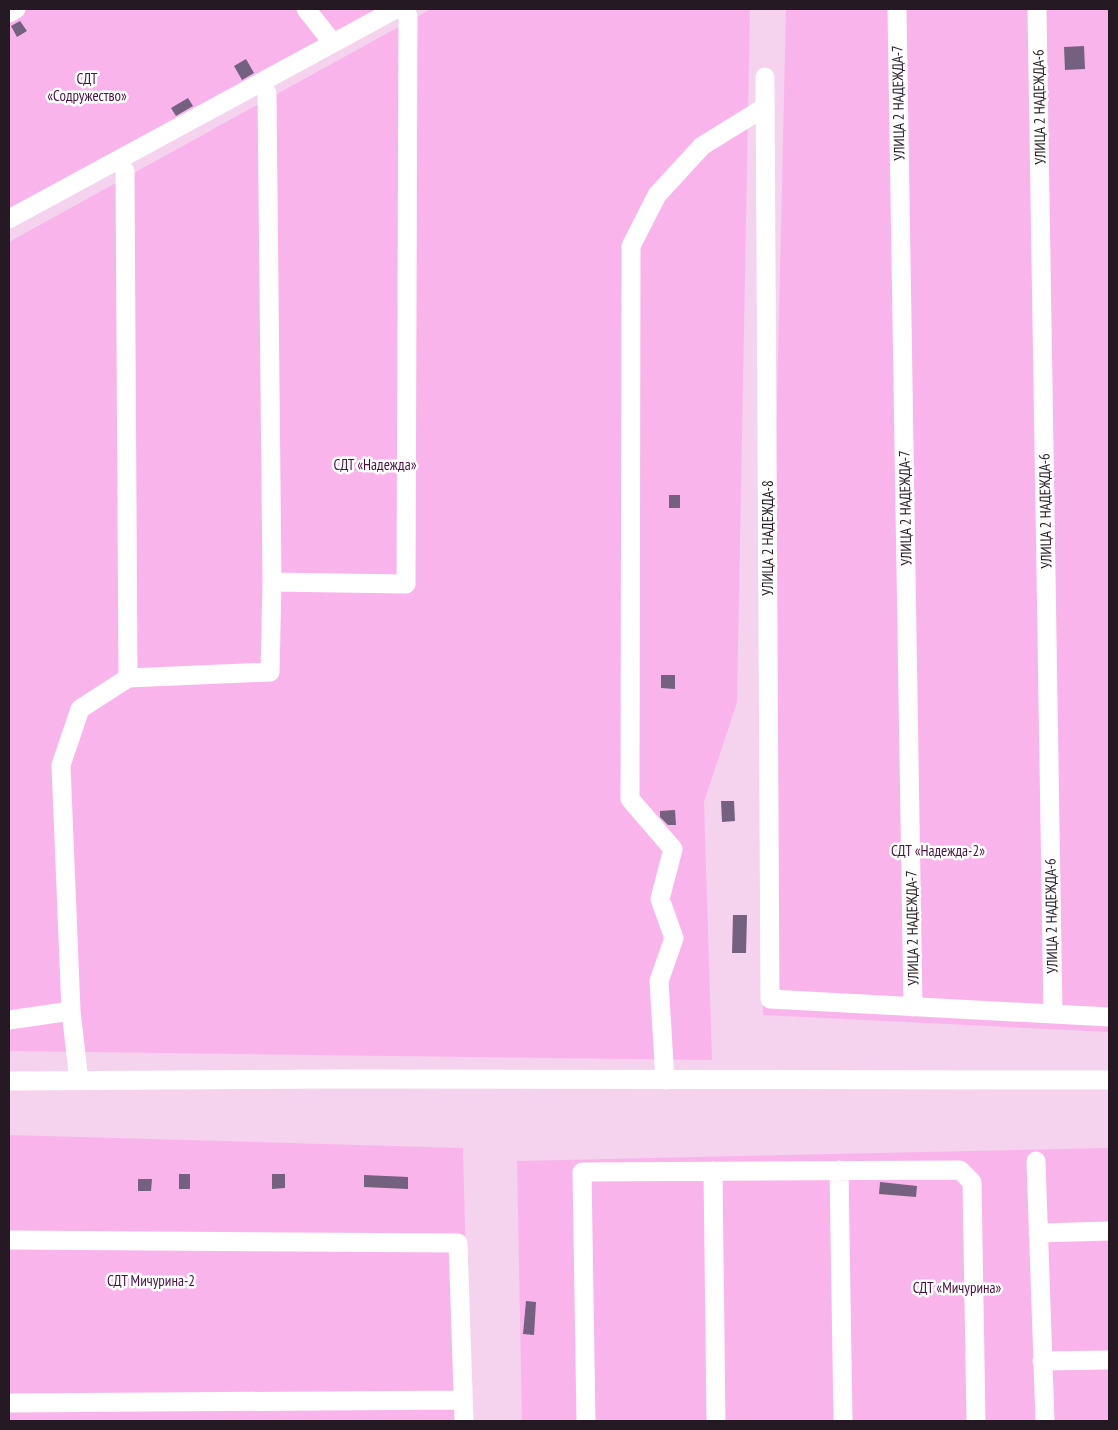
<svg xmlns="http://www.w3.org/2000/svg" width="1118" height="1430" viewBox="0 0 1118 1430" font-family="'PT Sans Narrow',sans-serif">
  <rect width="100%" height="100%" fill="#f5d2ed"/>
  <path fill="#f9b5eb" d="M9,9h374l-374,209z
    M431,9h319l-13,693 -33,100 8,258 -703,-9v-809z
    M786,9h323v1023l-346,-17z
    M9,1135l454,13 7,273h-461z
    M1109,1148v273h-587l-5,-260z"/>
  <path fill="#74607f" d="M20,21l7,10 -10,6 -6,-11z
    M1084,46l1,23 -20,1 -1,-23z
    M246,59l8,14 -12,7 -8,-14z
    M188,98l5,8 -17,10 -5,-8z
    M669,495h11v13h-11z
    M661,675h14v14l-14,-1z
    M721,801h13l1,20 -13,1z
    M675,810l1,15h-8l-8,-8v-6z
    M733,915h14l-1,38h-14z
    M179,1174h11v15h-11z
    M272,1174h13v14l-13,1z
    M364,1175l44,2v12l-44,-2z
    M138,1179h14l-1,12h-13z
    M880,1182l37,4 -1,11 -37,-3z
    M526,1301l10,1 -2,33 -11,-1z"/>
  <g fill="none" stroke-linecap="round" stroke-linejoin="round">
    <path stroke="#fff" stroke-width="19" d="M306,9l27,34
      M897,9l16,998
      M1037,9l16,1005
      M9,13l7,-4
      M765,77l5,922 339,18
      M267,93l5,489
      M125,171l3,507
      M9,219l387,-210
      M9,1020l62,-9
      M665,1080l-6,-99 15,-43 -14,-39 13,-50 -43,-50 1,-553 26,-51 45,-49 63,-39
      M9,1081l330,-2 770,1
      M79,1081l-8,-70 -10,-246 19,-56 48,-31 142,-6 2,-90 134,2 2,-568
      M1036,1161l9,260
      M839,1170l4,251
      M713,1171l3,250
      M1038,1233l71,-2
      M9,1240l449,3 6,178
      M1042,1361l67,-1
      M9,1403l454,-3
      M586,1421l-4,-249 378,-2 12,12 4,239"/>
  </g>
  <g text-anchor="middle" dominant-baseline="central" stroke-width="5" stroke-linejoin="round" paint-order="stroke">
    <g font-size="15" fill="#4c1144" stroke="#fff">
      <text x="87" y="78">СДТ<tspan x="87" dy="17">«Содружество»</tspan></text>
      <text x="375" y="464">СДТ «Надежда»</text>
      <text x="938" y="850">СДТ «Надежда-2»</text>
      <text x="151" y="1280">СДТ Мичурина-2</text>
      <text x="957" y="1287">СДТ «Мичурина»</text>
    </g>
    <g font-size="15" fill="#251923" stroke="#fff">
      <text transform="translate(898 103) rotate(-91)">УЛИЦА 2 НАДЕЖДА-7</text>
      <text transform="translate(1039 107) rotate(-91)">УЛИЦА 2 НАДЕЖДА-6</text>
      <text transform="translate(905 508) rotate(-91)">УЛИЦА 2 НАДЕЖДА-7</text>
      <text transform="translate(1045 511) rotate(-91)">УЛИЦА 2 НАДЕЖДА-6</text>
      <text transform="translate(767 538) rotate(-90)">УЛИЦА 2 НАДЕЖДА-8</text>
      <text transform="translate(1051 916) rotate(-91)">УЛИЦА 2 НАДЕЖДА-6</text>
      <text transform="translate(912 928) rotate(-91)">УЛИЦА 2 НАДЕЖДА-7</text>
    </g>
  </g>
  <rect width="1118" height="1430" fill="none" stroke="#251923" stroke-width="20"/>
</svg>
